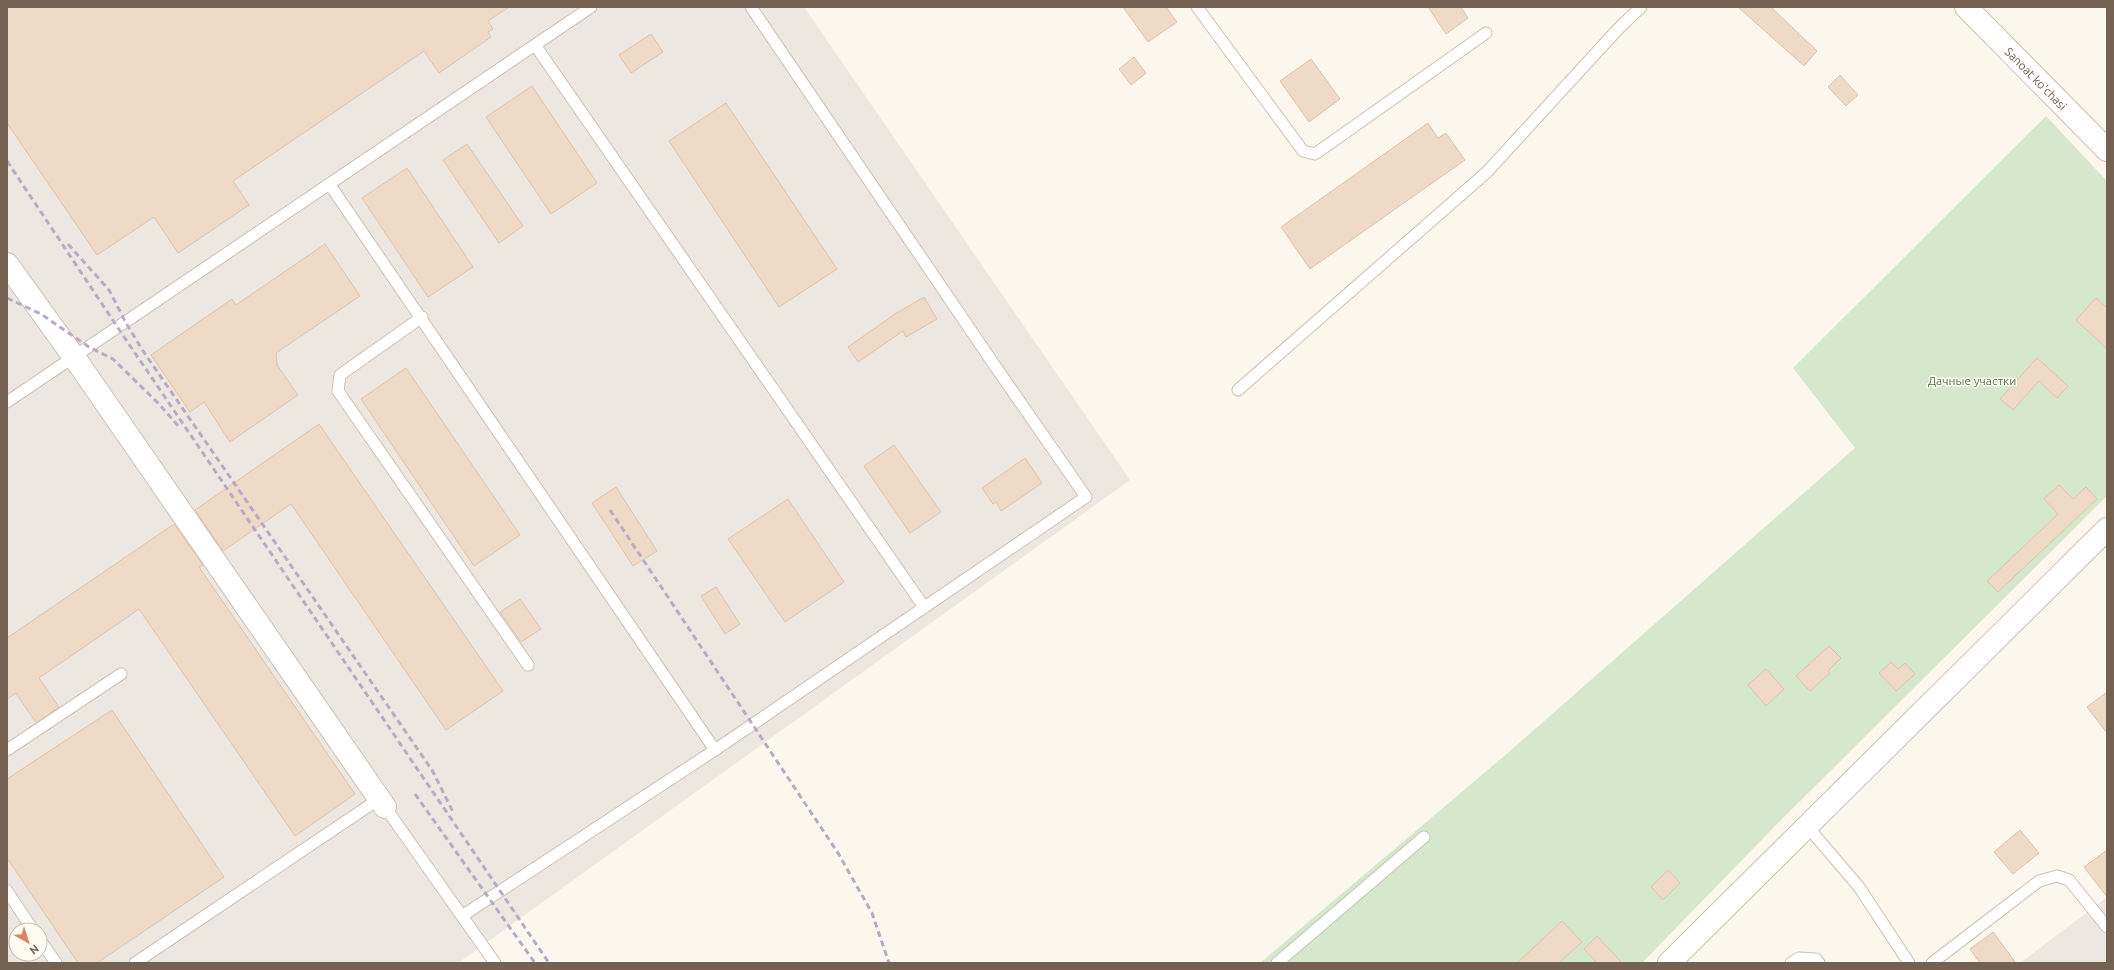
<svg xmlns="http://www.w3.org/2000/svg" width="2114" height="970" viewBox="0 0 2114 970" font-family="Ubuntu,sans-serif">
  <rect width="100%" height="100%" fill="#fbf7ed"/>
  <path fill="#ece7e1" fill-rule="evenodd" d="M7,7h797l326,473 -672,483h-451zM16,930h24v24h-24z
    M2107,897v66h-87z"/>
  <path fill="#d5e8cc" d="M2046,116l61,65v315l-331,329 -134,138h-382l250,-212 345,-303 -62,-80z"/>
  <path fill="#eedac7" stroke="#e0c2a8" d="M7,7h502l-21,14 5,8 -5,3 3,5 -52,36 -15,-22 -191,130 16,24 -71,48 -24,-36 -57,38 -90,-132z
    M1123,7h43l11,15 -29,20z
    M1428,7h33l7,11 -22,16z
    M1738,7h33l46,44 -13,15z
    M651,34l12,18 -32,21 -12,-18z
    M1134,57l12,16 -15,12 -12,-16z
    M1311,59l29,40 -31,23 -29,-41z
    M1840,75l18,20 -12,11 -18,-19z
    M532,86l65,97 -46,31 -65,-97z
    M726,103l111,166 -58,38 -110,-166z
    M1428,123l10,15 8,-5 19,27 -155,109 -29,-42z
    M467,144l56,82 -24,17 -56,-83z
    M407,168l66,99 -45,30 -66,-99z
    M325,244l35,52 -84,57 1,12 21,30 -68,47 -26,-40 -14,10 -39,-57 81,-56 4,6z
    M924,297l13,22 -31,18 -3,-6 -45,31 -10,-15 47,-33z
    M2096,298l11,10v41l-31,-29z
    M2037,358l31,28 -11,12 -18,-17 -26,29 -13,-11z
    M406,368l114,167 -46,31 -113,-167z
    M319,424l184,267 -57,39 -155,-226 -68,47 -28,-41z
    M894,445l47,67 -31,21 -46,-67z
    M1025,458l17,25 -41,28 -5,-9 -3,2 -11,-16z
    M2059,485l14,14 13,-12 11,12 -99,93 -11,-11 71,-67 -14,-15z
    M616,487l41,64 -24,15 -41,-63z
    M788,499l56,83 -59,40 -57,-83z
    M174,524l29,41 -4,2 156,227 -60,42 -156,-227 -100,69 20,29 -23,16 -20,-30 -9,6v-61z
    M716,587l24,37 -15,10 -24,-38z
    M520,599l21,30 -20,13 -21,-30z
    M1829,646l12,12 -13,13 2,2 -20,18 -14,-15z
    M1891,662l7,7 7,-6 10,11 -19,17 -17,-18z
    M1766,669l18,20 -18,17 -18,-21z
    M2107,692v41l-20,-26z
    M112,710l112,167 -127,86h-19l-71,-105v-79z
    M2020,830l19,23 -26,21 -19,-22z
    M2107,850v47l-23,-30z
    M1668,870l12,13 -17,17 -12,-13z
    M1562,921l20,21 -23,21h-42z
    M1993,932l23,31h-36l-10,-14z
    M1597,936l25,27h-25l-13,-14z"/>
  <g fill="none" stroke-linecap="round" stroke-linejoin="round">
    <g stroke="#cdc0b3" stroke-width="13">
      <path id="service" d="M1197,7l106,144 12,3 171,-121
        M535,45l389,562
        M330,185l385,565
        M422,317l-82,58 -2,16 190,274
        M1238,390l249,-218 131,-143 23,-22
        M7,402l584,-395
        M7,750l114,-76
        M1807,826l52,61 50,76
        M7,891l26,39
        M462,916l253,-166 371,-253 -93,-134 -242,-356
        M40,940l16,23
        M135,963l238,-160 12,4 110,156
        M1277,963l147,-126
        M1791,963l8,-5 17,1 3,4
        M1932,963l107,-82 18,-5 12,4 38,47"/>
    </g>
    <g stroke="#cdc0b3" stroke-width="24">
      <path id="minor" d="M7,264l67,93 311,450"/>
    </g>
    <g stroke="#cfc1b1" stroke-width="24">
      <g id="secondary">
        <path id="s1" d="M1966,7l141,143"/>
        <path d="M1669,963l438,-434"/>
      </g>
    </g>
    <use href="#service" stroke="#fff" stroke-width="11"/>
    <use href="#minor" stroke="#fff" stroke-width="22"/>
    <use href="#secondary" stroke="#fff" stroke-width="22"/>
    <path stroke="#bbaac6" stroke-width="3" stroke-dasharray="6 4" stroke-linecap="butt" d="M7,161l111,167 431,635
      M68,244l41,46 17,33 17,28 289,419 22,44
      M7,298l34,16 48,33 24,12 46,45 21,24
      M610,510l228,343 34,60 17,50
      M415,794l120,169"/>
  </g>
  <g text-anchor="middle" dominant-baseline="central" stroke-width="3" stroke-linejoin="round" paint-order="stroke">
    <g font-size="12" fill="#756151" stroke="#fefbf3">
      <text stroke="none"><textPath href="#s1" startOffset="100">Sanoat ko'chasi</textPath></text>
    </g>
    <g font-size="12" fill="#54794a" stroke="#fefbf3">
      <text x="1972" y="380">Дачные участки</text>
    </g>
  </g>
  <rect width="2114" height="970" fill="none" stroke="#756151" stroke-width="16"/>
  <g transform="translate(28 942) rotate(141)"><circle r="19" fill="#fefbf3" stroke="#c7bdb2"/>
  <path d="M0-3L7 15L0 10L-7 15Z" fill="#d9845e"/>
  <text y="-6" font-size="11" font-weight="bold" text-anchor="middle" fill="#756151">N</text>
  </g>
</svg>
